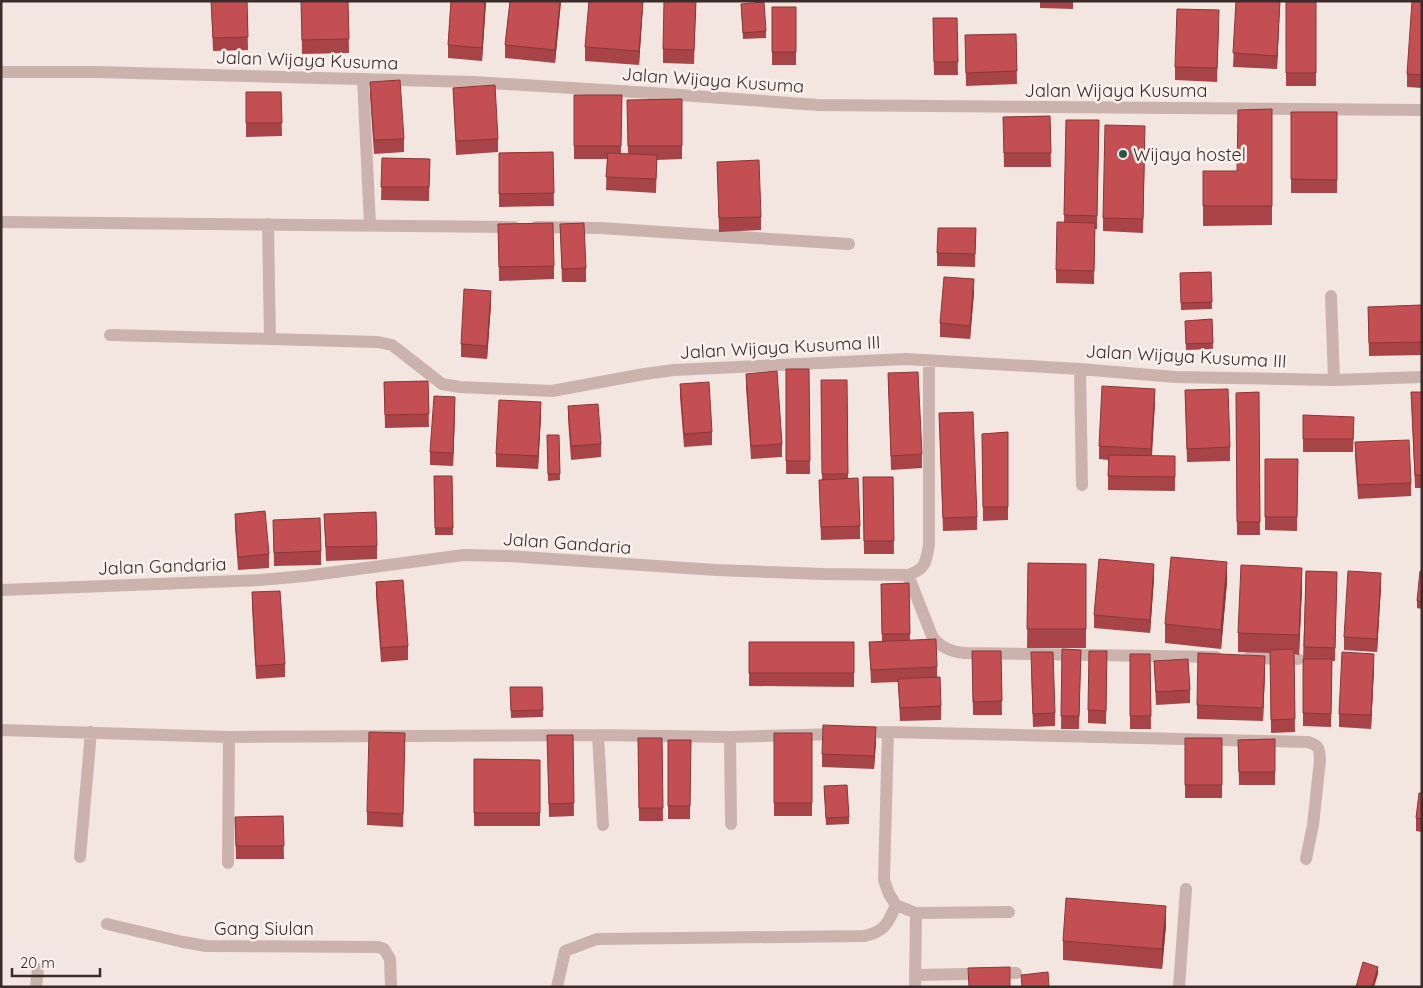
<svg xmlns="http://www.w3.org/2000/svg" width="1423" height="988" viewBox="0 0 1423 988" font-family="Quicksand,sans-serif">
  <rect width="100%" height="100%" fill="#f3e6e1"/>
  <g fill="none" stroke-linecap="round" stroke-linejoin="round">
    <path stroke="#cbb2ad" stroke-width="12" d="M1179,987l7,-98"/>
    <path stroke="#cbb2ad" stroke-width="12" d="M1,72h94l379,10 178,11 166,12 604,5
      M363,79l7,146
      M1,222l513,5
      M268,224l2,115 108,3 14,3 50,39 18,3 92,4 92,-17 30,-4 232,-11 174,10 95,8 159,3 88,-3
      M536,227l64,1 249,16
      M1331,296l3,84
      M110,335l160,4
      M1080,369l2,116
      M908,575l24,61c8,12 20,16 33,17l251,4
      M1,590l259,-10 45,-4 159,-21 43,1 209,14 108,4 84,1c18,-6 18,-13 21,-31v-183
      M1248,658l50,1
      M1,730l228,7 369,-2 132,2 108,-3
      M888,732l-4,148 5,14 7,11 20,8 93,-1
      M858,733l30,-1 420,10c12,4 11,6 12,18l-7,65 -7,34
      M598,735l5,90
      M730,737l1,87
      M80,857l11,-125
      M228,863l1,-126
      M107,924l76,18 23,4 172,1 6,2 6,10 1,28
      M916,975l100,-2
      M36,987l2,-18
      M557,987l8,-36 32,-12 267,-3c21,-4 24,-13 32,-31
      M915,987l1,-74"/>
  </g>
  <path fill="#a84447" d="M211,1h36l1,49 -35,1z
    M301,1h47l1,52 -47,1z
    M451,1h35l-4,60 -34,-3v-13z
    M510,1h51l-6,62 -50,-5v-13z
    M643,1l-4,64 -54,-4v-14z
    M696,1l-2,63 -31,-1v-14z
    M1040,1h33v8l-33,-1z
    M1236,1h44l-3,68 -44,-2z
    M1422,1v87l-15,-1v-13z
    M1286,2h30v84h-30z
    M741,4l25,27v7l-23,1z
    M772,7h24v58h-24z
    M933,18h24l1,57h-24z
    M1219,23l-2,59 -42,-2v-13z
    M1016,34l1,50 -51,2 -1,-51z
    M370,82l34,57v13l-30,2 -4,-59z
    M453,88l45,51v13l-42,3z
    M246,92h35l1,44 -36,1z
    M574,95h48l-1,58 7,1 -1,-54 55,-1v60l-25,1 -1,33 -50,-3 1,-31h-33z
    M1272,109v116l-69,1v-55h34z
    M1291,112h46v81h-46z
    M1050,116l1,51h-47l-1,-50z
    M1066,120h33l-2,109h-2l-1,55 -38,-1v-13l8,-48z
    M1145,139l-2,94 -40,-2v-13z
    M553,152l1,54 -55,1v-54z
    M382,158l48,1 -1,42 -48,-1z
    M717,162l44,55v13l-42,2z
    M498,224l56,42v13l-55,2z
    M560,224l26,44v14h-24z
    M976,228l-1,39 -38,-1v-13z
    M1211,272l1,37 -31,1 -1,-37z
    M974,292l-4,47 -30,-2v-14z
    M491,304l-4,55 -26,-2v-13z
    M1422,305v50l-53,1 -1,-49z
    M1212,319l1,30 -27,1 -1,-29z
    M786,369h23l1,105h-24z
    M888,373l34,81v14l-31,2z
    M746,374l36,70v13l-31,2 -5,-72z
    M821,380h26l1,99 12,47v13l-39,1 -2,-60h3z
    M428,381l1,46 -44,1 -1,-46z
    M680,384l32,48v13l-28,2 -4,-50z
    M1185,390l45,57v14l-43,1z
    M1259,392l1,143h-23l-1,-142z
    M1411,392h11v96h-7z
    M1155,402l-3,54h23v35l-67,-1v-30l-9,-1v-13z
    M568,406l33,38v13l-30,3 -3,-41z
    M455,410l-2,56 -23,-1v-13z
    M939,413l38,104v13l-34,1z
    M541,415l-3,54 -42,-2v-13z
    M1303,415l51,15 -1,22h-50z
    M1008,432v88l-25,1 -1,-87z
    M547,435h12l1,45 -12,1z
    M1355,442l56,41v13l-53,3 -3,-43z
    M1265,459h33l-1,72 -32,-1z
    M434,476h18l1,59h-18z
    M863,477h30l1,77h-30z
    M235,514l34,40v14l-31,2 -3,-43z
    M324,514l53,32v13l-51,2z
    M273,520l48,31v14l-47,1z
    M1028,563l58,1v84h-59z
    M1306,571l31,1 -2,89h-3l-1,66 -28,-1v-67z
    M1422,571v38l-5,-1v-7z
    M1154,578l-4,55 -56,-5v-13z
    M376,582l32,64v14l-27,2 -5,-66z
    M1227,582l-6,67 -56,-6v-19z
    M909,583l1,57 27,27v10l4,29v14l-41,1 -2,-39 -27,1 -2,-41h13l-1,-58z
    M1381,586l-4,66 -33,-2v-13z
    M1302,587l-3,68 -5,-1 1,78 -24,1 -1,-80 -32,-1v-19z
    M252,592l33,72v13l-29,2 -4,-73z
    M749,642h105v45l-105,-1z
    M1062,649l19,1 -2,79h-18z
    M972,651h29l1,64h-29z
    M1130,654h20l1,75h-21z
    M1154,661l36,29v13l-34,2z
    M1107,665l-1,59 -18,-1v-13z
    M1031,666l24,47v13l-22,1z
    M1374,667l-3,62 -32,-2v-13z
    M1265,669l-2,52 -66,-2v-14z
    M510,687h32l1,30 -32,1z
    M405,733l-2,94 -36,-2v-13z
    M774,733h38v83h-38z
    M547,735h26l1,81 -25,1z
    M638,738h24l1,83h-24z
    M1185,738h37v60h-37z
    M1275,739v46h-36l-1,-45z
    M668,740h23l-1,79h-22z
    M876,741l-2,28 -52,-2v-13z
    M474,759l66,1v66h-66z
    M824,786l25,31v7l-23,1z
    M1422,793v39l-6,-1v-13z
    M283,816l1,43h-48l-1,-42z
    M1166,925l-4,44 -99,-9v-19z"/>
  <path fill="#883739" d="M485,1h1l-4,60v-13z
    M560,1h1l-6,62v-13z
    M643,1v4l-4,60v-14z
    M1280,1l-3,68v-13z
    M974,279v13l-4,47v-13z
    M491,291v13l-4,55v-13z
    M1155,389v13l-4,60v-13z
    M455,397v13l-2,56v-13z
    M541,402v13l-3,54v-13z
    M1227,562v20l-6,67v-19z
    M1154,564v14l-4,55v-13z
    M1302,568v19l-3,68v-20z
    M1381,573v13l-4,66v-13z
    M1374,654v13l-3,62v-14z
    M1265,656v13l-2,52v-13z
    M876,727v14l-2,28v-13z
    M1166,906v19l-4,44v-20z
    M1378,967v7l-4,13h-2z"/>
  <path fill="#c34f52" stroke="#883739" d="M211,1h36l1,36 -35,1z
    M301,1h47l1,38 -47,1z
    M451,1h34l-3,47 -34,-3z
    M510,1h50l-5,49 -50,-5z
    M589,1h54l-4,50 -54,-4z
    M664,1h32l-2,49 -31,-1z
    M1236,1h44l-3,55 -44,-3z
    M1412,1h10v74l-15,-1z
    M764,2l2,29 -23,2 -2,-29z
    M1286,2h30v71h-30z
    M772,7h24v45h-24z
    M1177,9l42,1 -2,58 -42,-1z
    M933,18h24l1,44h-24z
    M1016,34l1,37 -51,2 -1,-38z
    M400,80l4,59 -30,1 -4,-58z
    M495,85l3,54 -42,2 -3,-53z
    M246,92h35l1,31h-36z
    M574,95h48l-1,51h-47z
    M682,99v47h-54l-1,-46z
    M1272,109v97h-69v-35h34l1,-61z
    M1291,112h46v68l-46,-1z
    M1050,116l1,37h-47l-1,-36z
    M1066,120h33l-2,96 -33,-1z
    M1105,125l40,1 -2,93 -40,-1z
    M553,152l1,41 -55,1v-41z
    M608,153l49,2 -1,24 -50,-2z
    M382,158l48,1 -1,28h-48z
    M759,160l2,57 -42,1 -2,-56z
    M1057,222l38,1 -1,48 -38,-1z
    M553,223l1,43 -55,1 -1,-43z
    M584,223l2,45 -24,1 -2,-45z
    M938,228h38l-1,26 -38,-1z
    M1211,272l1,30 -31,1 -1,-30z
    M944,277l30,2 -4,47 -30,-3z
    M464,289l27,2 -4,55 -26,-2z
    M1422,305v37l-53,1 -1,-36z
    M1212,319l1,24 -27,1 -1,-23z
    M786,369h23l1,92h-24z
    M777,371l5,73 -31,2 -5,-72z
    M918,372l4,82 -31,2 -3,-83z
    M821,380h26l1,94h-26z
    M428,381l1,33 -44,1 -1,-33z
    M709,382l3,50 -28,2 -4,-50z
    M1102,386l53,3 -4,60 -52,-3z
    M1228,389l2,58 -43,2 -2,-59z
    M1259,392l1,130h-23l-1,-129z
    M1411,392h11v83h-7z
    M434,396l21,1 -2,56 -23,-1z
    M499,400l42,2 -3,54 -42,-2z
    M598,404l3,40 -30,2 -3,-40z
    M973,412l4,105 -34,1 -4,-105z
    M1303,415l51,2 -1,22h-50z
    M1008,432v75h-25l-1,-73z
    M547,435h12l1,39h-12z
    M1409,440l2,43 -53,2 -3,-43z
    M1109,455l66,1v21l-67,-1z
    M1265,459h33l-1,58h-32z
    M434,476h18l1,52h-18z
    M863,477h30l1,64h-30z
    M858,478l2,48 -39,1 -2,-47z
    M265,511l4,43 -31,3 -3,-43z
    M376,512l1,34 -51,1 -2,-33z
    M320,518l1,33 -47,2 -1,-33z
    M1171,557l56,5 -6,68 -56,-6z
    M1099,559l55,5 -4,56 -56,-5z
    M1028,563l58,1v65h-59z
    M1241,565l61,3 -3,67 -61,-2z
    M1306,571l31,1 -2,76 -31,-1z
    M1348,571l33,2 -4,66 -33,-2z
    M1420,571h2v31l-5,-1z
    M403,580l5,66 -27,2 -5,-66z
    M909,583l1,51h-28l-1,-50z
    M280,591l5,73 -29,2 -4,-74z
    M936,639l1,28 -66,3 -2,-28z
    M749,642h105v31h-105z
    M1062,649l19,1 -2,66h-18z
    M1294,649l1,70 -24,1 -1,-70z
    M972,651h29l1,50 -29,1z
    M1089,651h18l-1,60 -18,-1z
    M1031,652h22l2,61 -22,1z
    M1342,652l32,2 -3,61 -32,-1z
    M1198,653l67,3 -2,52 -66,-3z
    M1130,654h20l1,62h-21z
    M1188,659l2,31 -34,2 -2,-31z
    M1303,659h29l-1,55 -28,-1z
    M940,677l1,29 -41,2 -2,-29z
    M510,687h32l1,23 -32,1z
    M823,725l53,2 -2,29 -52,-2z
    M369,732l36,1 -2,81 -36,-2z
    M774,733h38v70h-38z
    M547,735h26l1,68 -25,1z
    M638,738h24l1,70h-24z
    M1185,738h37v47h-37z
    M1275,739v33h-36l-1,-32z
    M668,740h23l-1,66h-22z
    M474,759l66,1v53h-66z
    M847,785l2,32 -23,1 -2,-32z
    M1419,793h3v26l-6,-1z
    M283,816l1,30h-48l-1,-29z
    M1066,898l100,8 -4,43 -99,-8z
    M1363,962l15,5 -6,20h-16z
    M1010,967v20h-41l-1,-19z
    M1048,972l1,15h-27l-1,-12z"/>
  <circle fill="#215b4f" stroke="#faf1ee" stroke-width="2" cx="1123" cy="154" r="5"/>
  <g text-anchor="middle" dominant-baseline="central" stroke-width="5" stroke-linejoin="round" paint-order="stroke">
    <g font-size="18" fill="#3a2c2b" stroke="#faf1ee">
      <text transform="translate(307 60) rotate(2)">Jalan Wijaya Kusuma</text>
      <text transform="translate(713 80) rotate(4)">Jalan Wijaya Kusuma</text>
      <text x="1116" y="90">Jalan Wijaya Kusuma</text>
      <text transform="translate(780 347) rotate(-3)">Jalan Wijaya Kusuma III</text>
      <text transform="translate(1186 356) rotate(3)">Jalan Wijaya Kusuma III</text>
      <text transform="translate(567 543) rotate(4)">Jalan Gandaria</text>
      <text transform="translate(162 566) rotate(-2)">Jalan Gandaria</text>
      <text x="264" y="928">Gang Siulan</text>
    </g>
    <g font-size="18" fill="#3a2c2b" stroke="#faf1ee" text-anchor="start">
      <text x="1133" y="154">Wijaya hostel</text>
    </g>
  </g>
  <rect width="1423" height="988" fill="none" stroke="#3a2c2b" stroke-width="5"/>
  <path d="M12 968v8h88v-8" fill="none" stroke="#3a2c2b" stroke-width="2.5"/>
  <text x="20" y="968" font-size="15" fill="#3a2c2b" stroke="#faf1ee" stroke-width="4" paint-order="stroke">20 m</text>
</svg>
